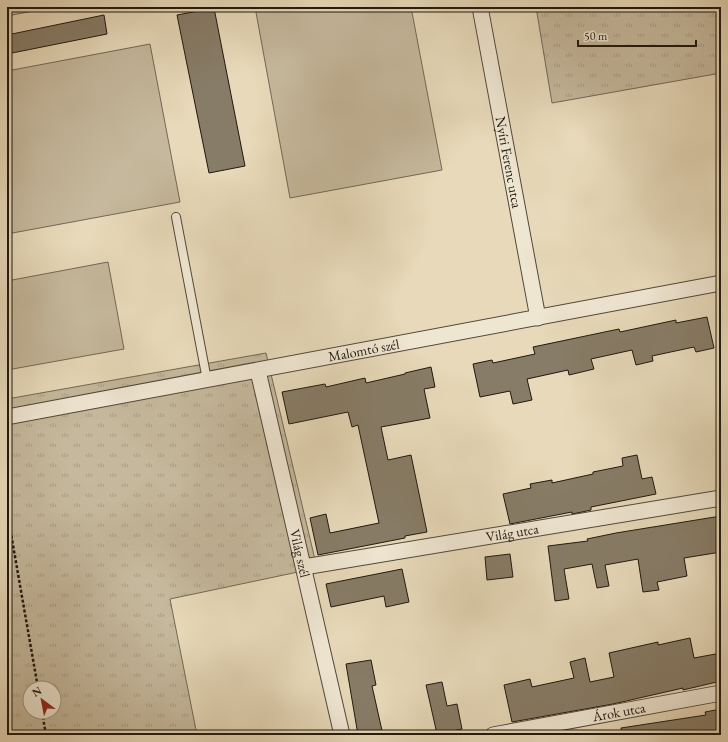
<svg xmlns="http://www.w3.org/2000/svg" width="728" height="742" viewBox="0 0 728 742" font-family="'EB Garamond',serif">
  <defs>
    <pattern id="grass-tufts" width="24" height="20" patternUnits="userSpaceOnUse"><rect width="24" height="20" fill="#c5b89c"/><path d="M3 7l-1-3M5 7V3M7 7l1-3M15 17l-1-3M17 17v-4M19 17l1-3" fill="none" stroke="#a99d85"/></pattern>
  </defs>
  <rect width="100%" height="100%" fill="#e7d9b9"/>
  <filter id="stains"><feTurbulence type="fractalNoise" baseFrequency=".005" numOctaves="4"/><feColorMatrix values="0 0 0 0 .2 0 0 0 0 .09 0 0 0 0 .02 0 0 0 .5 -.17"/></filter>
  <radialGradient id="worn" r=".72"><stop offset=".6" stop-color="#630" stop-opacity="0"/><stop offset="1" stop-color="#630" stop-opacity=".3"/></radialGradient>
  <path fill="url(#grass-tufts)" stroke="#726856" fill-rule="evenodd" d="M536,7h185v66l-169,30z
    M266,353l51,215 -147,31 27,136h-190v-336zM30,688h24v24h-24z"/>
  <path fill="#c5b89c" stroke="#726856" d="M7,7h47l-47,9z
    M255,7h156l31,163 -152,28z
    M150,44l30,158 -173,32v-163z
    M108,262l16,87 -117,21v-89z"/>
  <path fill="#877c67" stroke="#20180f" d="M214,8l31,158 -36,7 -32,-158z
    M104,15l3,19 -100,20v-19z
    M707,317l7,31 -18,4 -2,-5 -42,9 1,5 -17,4 -4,-15 -41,9 3,10 -25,6 -1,-5 -41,9 5,21 -19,4 -3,-13 -30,6 -7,-33 19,-4 1,3 42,-9 -2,-7 86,-18 1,3 56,-12v3z
    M431,367l4,20 -11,2 6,29 -49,9 7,33 23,-5 16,77 -22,4v2l-87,17 -8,-37 16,-4 4,19 49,-10 -21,-98 -6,2 -4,-15 -59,12 -7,-32 43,-8 1,3 39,-9 1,5 39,-9v-1z
    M637,455l5,24 10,-2 4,17 -65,13v3l-9,2 -10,2v-2l-62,12 -7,-30 28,-6 -1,-4 22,-4v3l41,-9v-2l30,-6 -1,-8z
    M721,516v36l-37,6 3,18 -30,6 2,8 -16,2 -5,-33 -33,6 4,21 -12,2 -5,-24 -28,5 5,30 -14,2 -7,-55 40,-5 -1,-2 29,-6z
    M510,554l3,23 -26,3 -2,-23z
    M402,569l7,33 -23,5 -2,-11 -53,11 -5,-23z
    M690,638l4,20 27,-5v28l-38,9v-2l-70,16 -101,18 -8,-37 26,-6 2,8 42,-9 -4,-16 15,-4 5,24 24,-5 -5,-24 49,-11v3z
    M371,660l5,25 -4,1 11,49h-25l-12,-71z
    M442,682l5,24 10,-2 5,25 -25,5 -11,-49z
    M721,709v26h-99l-1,-7 85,-13 -1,-3z"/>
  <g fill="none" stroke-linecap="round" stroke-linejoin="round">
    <g stroke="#52483a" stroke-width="10">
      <path id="lane" d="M176,217l31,163"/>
    </g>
    <g stroke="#52483a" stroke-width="17">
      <g id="street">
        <path id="s1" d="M480,7l58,311"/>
        <path id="s2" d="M258,371l84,364"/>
        <path id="s3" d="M7,417l714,-134"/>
        <path id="s4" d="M304,567l417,-69"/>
        <path id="s5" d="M493,735l228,-42"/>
      </g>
    </g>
    <path stroke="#20180f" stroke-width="2.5" stroke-dasharray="3 2" stroke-linecap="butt" d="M7,511l31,177
      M42,712l4,23"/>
    <use href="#lane" stroke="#efe6d2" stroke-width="8"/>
    <use href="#street" stroke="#efe6d2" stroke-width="15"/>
  </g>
  <g text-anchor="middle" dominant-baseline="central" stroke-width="3.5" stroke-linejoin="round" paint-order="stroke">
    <g font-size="14" fill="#20180f" stroke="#efe6d2">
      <text stroke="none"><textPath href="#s1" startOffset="158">Nyíri Ferenc utca</textPath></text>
      <text stroke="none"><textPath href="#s3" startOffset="363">Malomtó szél</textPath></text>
      <text stroke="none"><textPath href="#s4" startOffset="211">Világ utca</textPath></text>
      <text stroke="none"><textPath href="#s2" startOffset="187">Világ szél</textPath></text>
      <text stroke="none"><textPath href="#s5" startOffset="128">Árok utca</textPath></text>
    </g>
  </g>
  <rect width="728" height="742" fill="none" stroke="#e7d9b9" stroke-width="24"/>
  <rect x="8" y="8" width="712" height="726" fill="none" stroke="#20180f" stroke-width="2"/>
  <rect x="12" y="12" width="704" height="718" fill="none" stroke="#20180f"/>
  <g transform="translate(42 700) rotate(328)"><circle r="19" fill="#efe6d2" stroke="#9c9484"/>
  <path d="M0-3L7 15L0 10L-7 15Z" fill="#8f2418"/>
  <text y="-6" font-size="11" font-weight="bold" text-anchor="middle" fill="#20180f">N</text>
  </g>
  <path d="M578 40v6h118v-6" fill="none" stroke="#20180f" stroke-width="2"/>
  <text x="584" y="40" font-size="12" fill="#20180f" stroke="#efe6d2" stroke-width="3" paint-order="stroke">50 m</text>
  <rect width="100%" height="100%" filter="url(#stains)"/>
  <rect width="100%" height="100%" fill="url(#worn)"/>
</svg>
